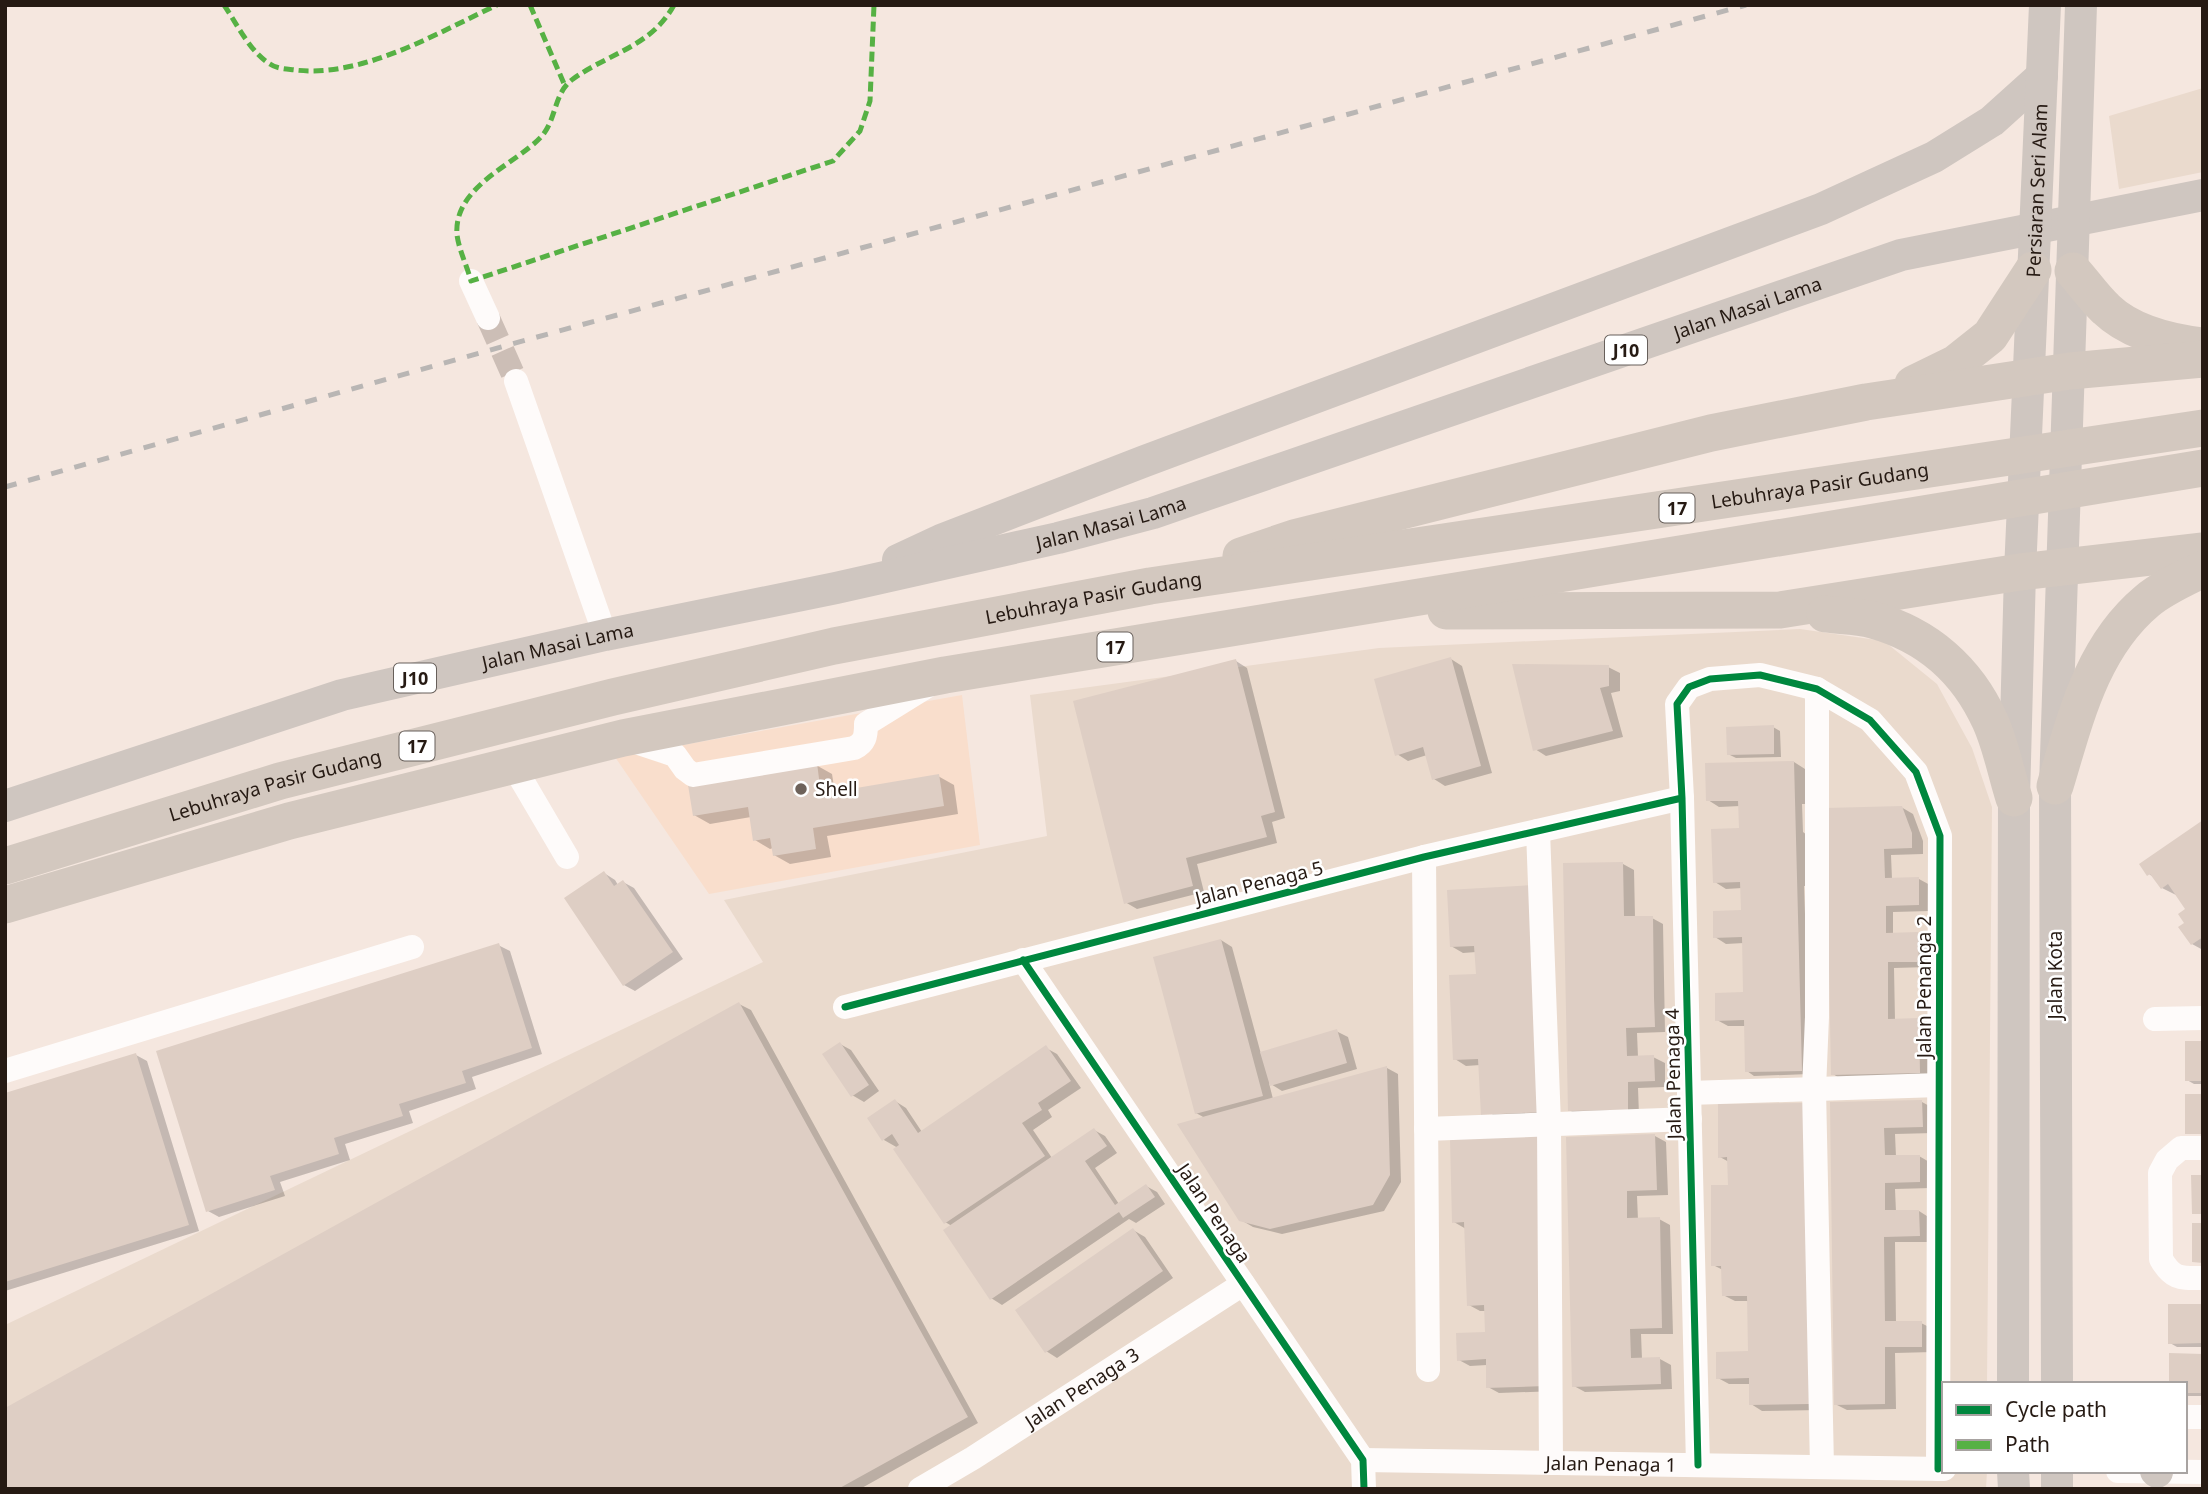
<svg xmlns="http://www.w3.org/2000/svg" width="2208" height="1494" viewBox="0 0 2208 1494" font-family="'Noto Sans',sans-serif">
  <rect width="100%" height="100%" fill="#f5e7df"/>
  <path fill="#f9decc" d="M962,695l18,150 -271,49 -94,-137z"/>
  <path fill="#eadacd" d="M2203,88v84l-84,17 -10,-73z
    M1800,629l84,12 53,43 35,64 20,59 -5,577h-43v87h43l-1,18h-1981v-164l758,-363 -39,-62 323,-64 -17,-141 349,-47z"/>
  <path fill="#0003" d="M1451,659l11,7 30,107 -47,13 -11,-7 -7,-24 -19,6 -11,-7z
    M1236,661l11,7 38,150 -13,4 5,21 -80,21 7,28 -67,17 -12,-7z
    M1608,667l12,6v18l-9,2 12,44 -77,19 -11,-7z
    M1773,727l7,4 1,26 -45,1 -8,-4z
    M1794,762l11,7 1,35h-4l1,28 4,3 1,51h-4l1,28 4,3v157l-55,2 -7,-5 -1,-45h-18l-11,-6 32,-27 -5,-50 -18,1 -11,-7 28,-25 -1,-24 -16,1 -11,-7 30,-52 -5,-24 -21,1 -11,-7z
    M816,765l16,9 3,19 103,-17 16,9 4,29 -131,22 4,21 -41,7 -16,-9 -1,-7 -3,1 -15,-9 -4,-23 -41,7 -16,-9z
    M1901,807l12,7 10,27v13l-32,1 1,24h27l11,6v26l-37,1v22h25l11,6v27l-35,1 1,52h24l11,6 1,53 -87,2 -11,-7 -5,-264z
    M2203,822v128l-11,-6 -5,-20 1,-14 -10,-14 -16,-8 -6,-9 -7,-5z
    M1623,864l11,6 1,48h17l11,6 2,108 -28,1 1,24h15l12,6v24l-27,1 1,27 -58,2 -12,-7z
    M604,873l11,7 3,5 5,-3 11,6 49,71 -48,32 -11,-6z
    M1449,892l106,225 -61,4 -14,-56 -14,1 -11,-7 22,-83 -1,-24 -13,1 -12,-7z
    M1221,940l11,7 29,107 75,-23 12,6 9,32 -75,22 -13,-8 4,16 114,-31 11,6 3,108 -17,29 -102,23 -29,-7 -12,-7 -36,-102 -9,-5z
    M498,945l12,6 32,103 -70,23 4,12 -67,22 4,12 -68,21 5,16 -70,22 5,14 -66,21 -11,-6z
    M739,1004l12,6 227,413 -118,66h-855z
    M2203,1043v41h-9l-7,-4z
    M840,1044l11,6 28,41 -15,11 -12,-7z
    M1046,1048l11,6 24,34 -33,22 4,7 -19,13 19,28 42,-28 11,6 12,17 -22,15 24,36 27,-18 11,6 8,12 -29,19 -7,-4 -127,86 -11,-7 -39,-72 -7,-4 -47,-74 -14,-8 11,-39 11,7 16,24z
    M136,1055l11,6 52,170 -194,60v-196z
    M1922,1102l11,6 1,25 -39,1 1,23 23,-1 12,7v25l-36,1 1,23 23,-1 11,7v24h-35l1,81h25l12,6v23l-38,1 1,56 -49,1 -12,-6 -3,-301z
    M1720,1106l100,304 -58,1 -11,-7v-20h-22l-11,-6 31,-25v-52h-14l-12,-6v-25l-10,-5 16,-78v-25l-9,-5z
    M1655,1136l11,6 2,53 -31,1 1,24 21,-1 11,6 3,109h-32l1,25h18l11,6 1,24 -87,3 -11,-6 -6,-248z
    M1452,1140l105,251 -58,2 -11,-6 -1,-22 -17,1 -11,-6 27,-26v-23h-6l-11,-6 -3,-76 -12,-7z
    M1133,1230l12,7 28,41 -116,80 -11,-7z
    M2203,1306v41h-26l-7,-4z
    M2203,1355v41h-18v-12z"/>
  <path fill="#decec4" d="M1451,657l30,109 -49,14 -9,-33 -28,9 -21,-77z
    M1236,659l39,153 -14,4 6,21 -81,21 7,28 -69,18 -51,-203z
    M1512,664l97,1v21l-9,2 13,43 -80,20z
    M1774,725v29l-47,1 -1,-28z
    M1794,761l8,310 -57,1 -1,-52 -29,1v-28l28,-1 -1,-55 -29,1v-27l28,-1 -1,-28 -27,1 -2,-54 28,-1 -1,-27h-32l-1,-38z
    M817,763l4,31 118,-20 5,32 -131,22 3,21 -43,7 -3,-18 -17,3 -5,-34 -55,9 -5,-31z
    M1902,806l10,27v15l-28,1 1,29 34,-1v28l-33,1v27l32,-1 1,30h-31v57l31,-1 1,55 -89,2 -5,-267z
    M2203,820v117l-12,8 -13,-18 6,-4 -6,-9 7,-5 -17,-25 -7,5 -11,-15 -3,2 -8,-12z
    M1623,862l1,54h29l1,82 1,29 -29,1 1,28 27,-1 1,26 -27,1v28l-60,1 -5,-248z
    M604,871l10,15 9,-6 50,72 -50,34 -59,-88z
    M1533,885l11,227 -63,3 -3,-56 -25,1 -4,-85 27,-1 -2,-28 -24,1 -3,-57z
    M1221,939l42,157 -68,18 -42,-157z
    M499,943l33,105 -70,23 4,12 -67,21 4,12 -69,22 5,16 -69,22 5,14 -69,22 -50,-161z
    M739,1002l229,415 -130,72h-833v-81z
    M1337,1029l10,34 -77,23 -10,-34z
    M2185,1041h18v40h-18z
    M840,1042l29,43 -18,12 -29,-43z
    M1046,1045l25,36 -33,22 4,7 -20,13 23,33 -101,68 -51,-75 6,-4 -7,-11 -10,7 -15,-23 28,-19 23,34z
    M136,1053l53,172 -184,57v-189z
    M1387,1066l3,109 -17,30 -103,24 -31,-8 -62,-97z
    M2185,1094h18v40h-18z
    M1922,1100l1,27 -39,1 1,27h35v27l-35,1v27h34l1,26 -36,1 1,84h37v26h-37v57l-51,1 -4,-303z
    M1807,1103l2,301 -60,1v-27l-33,1v-27l32,-1 -1,-55h-25l-1,-30h-10v-81h17l-1,-28 -9,1v-54z
    M1094,1128l13,18 -22,15 30,44 31,-21 9,13 -32,21 -4,-6 -129,88 -47,-70z
    M1655,1134l2,56 -30,1v27l33,-1 2,111 -32,1 1,29 29,-1 1,27 -89,3 -6,-250z
    M1539,1135l7,251 -60,2v-29l-29,2 -1,-28 29,-1 -1,-27 -17,1 -3,-84 -12,1 -2,-84z
    M2191,1175h12v39h-11z
    M2192,1223h11v40l-11,-1z
    M1133,1228l30,43 -118,82 -30,-43z
    M2168,1304h35v39l-35,1z
    M2169,1353l34,1v39h-18v-9h-16z"/>
  <g fill="none" stroke-linecap="round" stroke-linejoin="round">
    <path stroke="#ccbeb6" stroke-width="24" stroke-dasharray="24 12" stroke-linecap="butt" d="M488,318l28,63"/>
    <g stroke="#fefbfa" stroke-width="24">
      <path d="M471,281l17,37"/>
      <path d="M516,381l89,254"/>
      <path d="M1817,689v328l-3,72 8,378"/>
      <path d="M627,739l48,16 10,14 8,6 161,-27c11,-5 12,-12 12,-24l63,-39"/>
      <path d="M513,765l54,92"/>
      <path d="M1538,831l11,293 2,339"/>
      <path d="M1424,857l4,513"/>
      <path d="M1023,960l340,500 1,29"/>
      <path d="M845,1007l579,-150 258,-59"/>
      <path d="M2155,1019l48,-1"/>
      <path d="M5,1071l407,-124"/>
      <path d="M1689,1093l250,-8"/>
      <path d="M1426,1129l264,-10"/>
      <path d="M2203,1148h-22l-14,12 -7,13 1,86c12,21 20,19 42,19"/>
      <path d="M2185,1417h18"/>
      <path id="s1" d="M1363,1460l581,9"/>
      <path d="M1698,1465l-16,-667 -5,-94 12,-17 21,-8 50,-4 57,14 53,31 46,52 24,64 -2,633"/>
      <path d="M2118,1471l85,1"/>
      <path id="s2" d="M920,1489l53,-31 270,-174"/>
    </g>
    <g stroke="#cfc6c0" stroke-width="32">
      <path d="M898,560l43,-20 204,-79 676,-252 113,-52 58,-36 50,-45"/>
      <path id="s3" d="M5,806l337,-111 263,-60 231,-47 222,-50 95,-25 748,-258 302,-60"/>
      <path id="s4" d="M2013,1384l1,-586 6,-226 25,-567"/>
      <path d="M2057,1384l-2,-598 26,-781"/>
      <path d="M2013,1471l1,18"/>
      <path d="M2057,1471v18"/>
      <path d="M2156,1471l1,1"/>
    </g>
    <g stroke="#d3c8bf" stroke-width="37">
      <path d="M2073,271c11,12 21,27 33,38 25,24 64,33 97,37"/>
      <path d="M1913,384l43,-21 34,-27 43,-66"/>
      <path d="M1241,556l53,-18 417,-105 155,-31 204,-31 133,-12"/>
      <path d="M1446,611l334,-1 240,-38 183,-21"/>
      <path d="M1825,614c16,2 33,2 48,6 54,15 94,50 117,101 11,24 16,52 24,77"/>
      <path d="M2055,786c20,-66 36,-138 92,-185 15,-13 38,-23 56,-32"/>
      <path id="s5" d="M5,866l275,-85 333,-84 221,-51 316,-60 1053,-158"/>
      <path d="M5,905l284,-84 334,-83 322,-63 1258,-207"/>
    </g>
    <path stroke="#b9b6b4" stroke-width="5" stroke-dasharray="12 12" stroke-linecap="butt" d="M5,487l503,-142 1238,-340"/>
    <path stroke="#56b144" stroke-width="5" stroke-dasharray="10 5" stroke-linecap="butt" d="M224,5c13,19 26,47 46,59 7,5 17,5 25,6 68,8 142,-37 202,-65
      M530,5l35,81
      M674,5c-23,42 -65,48 -101,74 -20,14 -16,42 -33,59 -26,27 -87,49 -83,97 2,15 10,31 14,46l362,-120 27,-30 10,-30 4,-96"/>
    <g stroke="#fff" stroke-width="11">
      <path id="cycleway" d="M1023,960l340,500 1,29
        M845,1007l579,-150 258,-59
        M1698,1465l-16,-667 -5,-94 12,-17 21,-8 50,-4 57,14 53,31 46,52 24,64 -2,633"/>
    </g>
    <use href="#cycleway" stroke="#00873e" stroke-width="7"/>
  </g>
  <circle fill="#6e625a" stroke="#fff" stroke-width="2.5" cx="801" cy="789" r="7"/>
  <g text-anchor="middle" dominant-baseline="central" stroke-width="5" stroke-linejoin="round" paint-order="stroke">
    <g fill="#fff" stroke="#675f5a" stroke-width="2">
      <rect x="1605" y="335.5" width="42" height="29" rx="5"/>
      <rect x="1659.5" y="493.5" width="35" height="29" rx="5"/>
      <rect x="1097.5" y="632.5" width="35" height="29" rx="5"/>
      <rect x="394" y="663.5" width="42" height="29" rx="5"/>
      <rect x="399.5" y="731.5" width="35" height="29" rx="5"/>
    </g>
    <g font-size="18" font-weight="bold" fill="#261a13">
      <text x="1626" y="350">J10</text>
      <text x="1677" y="508">17</text>
      <text x="1115" y="647">17</text>
      <text x="415" y="678">J10</text>
      <text x="417" y="746">17</text>
    </g>
    <g font-size="19" fill="#261a13" stroke="#fff">
      <text stroke="none"><textPath href="#s4" startOffset="1194">Persiaran Seri Alam</textPath></text>
      <text stroke="none"><textPath href="#s3" startOffset="1815">Jalan Masai Lama</textPath></text>
      <text stroke="none"><textPath href="#s5" startOffset="1857">Lebuhraya Pasir Gudang</textPath></text>
      <text stroke="none"><textPath href="#s3" startOffset="1143">Jalan Masai Lama</textPath></text>
      <text stroke="none"><textPath href="#s5" startOffset="1122">Lebuhraya Pasir Gudang</textPath></text>
      <text stroke="none"><textPath href="#s3" startOffset="576">Jalan Masai Lama</textPath></text>
      <text stroke="none"><textPath href="#s5" startOffset="282">Lebuhraya Pasir Gudang</textPath></text>
      <text transform="translate(1259 883) rotate(-14)">Jalan Penaga 5</text>
      <text transform="translate(2055 975) rotate(-90)">Jalan Kota</text>
      <text transform="translate(1924 987) rotate(-90)">Jalan Penanga 2</text>
      <text transform="translate(1673 1074) rotate(-91)">Jalan Penaga 4</text>
      <text transform="translate(1214 1213) rotate(56)">Jalan Penaga</text>
      <text stroke="none"><textPath href="#s2" startOffset="191">Jalan Penaga 3</textPath></text>
      <text stroke="none"><textPath href="#s1" startOffset="248">Jalan Penaga 1</textPath></text>
    </g>
    <g font-size="19" fill="#261a13" stroke="#fff" text-anchor="start">
      <text x="815" y="789">Shell</text>
    </g>
  </g>
  <rect width="2208" height="1494" fill="none" stroke="#261a13" stroke-width="14"/>
  <rect x="1942" y="1382" width="245" height="91" fill="#ffffff" stroke="#a8a3a1" stroke-width="2"/>
  <rect x="1956" y="1405" width="35" height="10" fill="#00873e" stroke="#a8a3a1" stroke-width="2"/>
  <text x="2005" y="1417" font-size="21" fill="#261a13">Cycle path</text>
  <rect x="1956" y="1440" width="35" height="10" fill="#56b144" stroke="#a8a3a1" stroke-width="2"/>
  <text x="2005" y="1452" font-size="21" fill="#261a13">Path</text>
</svg>
